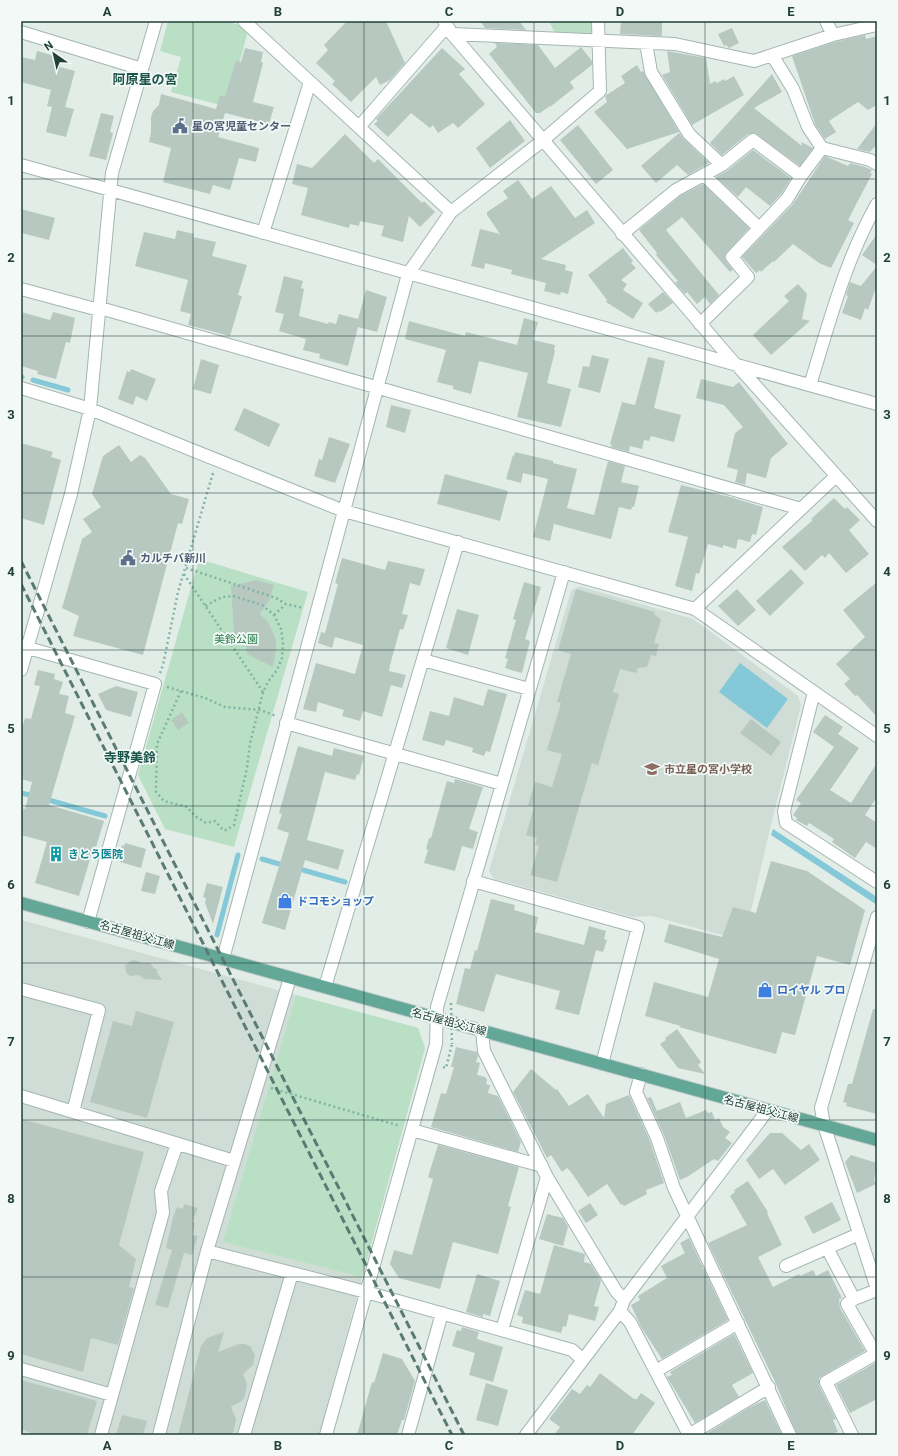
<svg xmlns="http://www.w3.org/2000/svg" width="898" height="1456" viewBox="0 0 898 1456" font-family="Roboto,'Noto Sans JP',sans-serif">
  <rect width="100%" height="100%" fill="#e2ede8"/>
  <path fill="#d0ddd7" d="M579,586l114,33 105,77 3,9 -32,128 -25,108 -92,-25 -20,1 -138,-38 -5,-8 82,-280z
    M21,920l397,108 7,20 -106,387h-298z"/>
  <path fill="#b9e0c5" d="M168,21h56l16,4 7,9 -19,73 -57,-15 10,-35 -21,-6z
    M549,21h44v12l-6,4 -31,-2z
    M199,559l109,33 -74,255 -69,-18 -27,-54z
    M296,995l122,33 7,20 -63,229 -139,-35z"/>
  <path fill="#85c8d7" d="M740,663l48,36 -21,29 -48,-36z
    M773,829l104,68v8l-106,-70z"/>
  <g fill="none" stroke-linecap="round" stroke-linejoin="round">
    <path stroke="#85c8d7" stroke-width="5" d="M21,376l1,1
      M33,380l35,10
      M21,793l13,3
      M45,799l60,17
      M262,859l24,7
      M296,868l49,14
      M217,935l21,-80"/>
  </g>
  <path fill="#b7c8c1" d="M347,21h39l19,42 -15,17 -10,5 -4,-8 -25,25 -19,-18 3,-3 -19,-18 12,-13 -4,-5z
    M480,21h39l7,9 -41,-2z
    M621,21h41v15l-42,-2z
    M732,28l7,15 -10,5 -3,-3 -2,1 -6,-12z
    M865,35l1,4 11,-3v69l-9,5 -10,-8 -29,19 7,11 -11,7 -10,-15 -23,-68 43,-14z
    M495,43l43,2 17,23 26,-21 11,14v4l-22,17 4,6 -24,19v-1l-10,7h-4l-47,-59 8,-7z
    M245,48l18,4 -2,10 2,1 -10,39 21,5 -5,17 -44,-11 -7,24 41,11 -3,14 -17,-4 -9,32 -17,-5 -3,9 -47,-12 8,-34 -22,-6 2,-10v-15l2,-6 6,-6 2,-11 55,15 4,-14 5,2 11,-37 5,2z
    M442,48l23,21 -6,5 26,30 -27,24 -5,-5 -15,10 -5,-8 -3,3 -19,-15 -23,24 -14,-13 4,-3 -2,-2z
    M37,51l25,7 -2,9 15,4 -10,36 9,2 -8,28 -20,-5 6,-25 -5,-1 4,-16 -30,-8v-25l14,3z
    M667,51l39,7 4,26 5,-3 2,2 7,-4 1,2 9,-5 10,19 -52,30 -30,-50 8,-3z
    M637,65l4,7 2,-1 36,61 -52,17 -33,-37 13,-10 -2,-6 20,-13 -4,-7z
    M772,74l10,18 -28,16 48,38 -1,-4 12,6 -13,18 -45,-33 -7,1 -26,21 -12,-12z
    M101,113l13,3 -4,16 3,1 -7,27 -17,-4z
    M510,120l15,21 -35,27 -14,-20z
    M877,123v21l-7,8 -13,-3z
    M578,125l35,45 -17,14 -36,-44z
    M679,133l5,6 25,24 -21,12 -11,-10 -21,18 -15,-17z
    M345,134l29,29 4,-4 44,44 2,-2 11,11 -15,15 -11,-11 -6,26 -22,-6 3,-10 -24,-5 -1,5 -9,-2 -1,4 -48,-13 7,-27 -16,-4 5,-20 15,4z
    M753,150l38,28 -10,16 -11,12 -24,-19 -8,10 -22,-20 11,-6z
    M825,156l23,10 2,-3 15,4 7,3 -2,3 2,1 -24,46 6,3 -23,45 -12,-5 -26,-19 -19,18 -1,-1 -12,11 -1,-2 -4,3 -14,-16 51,-53z
    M518,180l14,19 19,-13 24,32 12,-8 8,13 -54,36 25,6 -1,5 8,2 -5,22 -7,-2 -1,3 -16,-4 2,-8 -35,-9 1,-4 -27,-7 -1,6 -13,-3 9,-37 20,5 -13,-19v-3l21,-14 -5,-7z
    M703,184l46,44 -24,27 1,6 7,9 -3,2 -48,-55 -16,13 53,65 -9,9 -5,-7 -8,7 -10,-12 -2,2 -10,-11 3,-2 -22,-26 1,-2 -18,-23 41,-34z
    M21,209l34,9 -6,22 -28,-7z
    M177,230l17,4 -1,3 23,5 -4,14 35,9 -9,30 4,1 -12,40 -42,-11 3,-11 -11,-3 8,-31 -53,-14 9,-34 31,7z
    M877,234v31l-15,-10z
    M623,248l10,13 -2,2 5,5 -15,12 6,4 -4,6 20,13 -10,16 -27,-17 1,-2 -19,-25z
    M877,266v19l-9,25 -3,-2 -4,12 -19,-7 6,-17 -2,-1 4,-13 11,4z
    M284,276l19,5 -2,7 3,1 -5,27 29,8 1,-2 7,2 3,-10 19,5 8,-29 21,7 -10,35 -19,-5 -10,39 -29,-8 1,-4 -17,-4 3,-11 -27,-8 5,-17 -9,-2z
    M798,284l9,10 -5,25 8,2 -39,34 -18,-20 36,-34 -5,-5z
    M663,292l10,11 -13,9 -1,-1 -3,2 -8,-9z
    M21,312l29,8 3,-8 22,6 -5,25 -4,-1 -10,37 -19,-5 1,-3 -17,-5z
    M524,318l14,4 -5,18 22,5 -1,5 1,1 -8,32 24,6 -10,38 -44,-10 11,-44 -49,-12 -8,33 -18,-5v-3l-16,-4 9,-32 -41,-11 4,-18 56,15 1,-4 51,13z
    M592,355l17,4 -9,34 -22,-6 5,-21 6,1z
    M648,357l17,4 -11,47 27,7 -7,27 -23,-6 -2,5 -5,-1 -2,9 -12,-3 -1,6 -18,-5 1,-2 -2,-1 12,-42 13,3z
    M201,359l18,6 -8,29 -18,-5z
    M131,369l25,10 -9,22 -11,-5 -3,9 -15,-6 9,-28 3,1z
    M701,379l32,8 6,-5 49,62 -17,14 -5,20 -19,-5 -2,12 -10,-3 3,-12 -11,-3 8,-34 8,-6 -19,-22 -28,-7z
    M391,405l20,5 -6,23 -19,-6z
    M244,408l36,16 -11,23 -35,-17z
    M329,437l21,7 -15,39 -21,-7 5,-17 3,1z
    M21,443l32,9 -2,5 10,3 -17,65 -23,-7z
    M119,445l12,17 9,-7 5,3 26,36 18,5 -7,25 -4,-1 -35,132 -70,-19 6,-20 -17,-8 20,-69 10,-7 -9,-13 18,-12 -9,-13 11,-38z
    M515,452l38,9v2l24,6 -10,39 27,7 14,-54 17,5 -4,16 18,4 -5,21h-2l-1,3 -12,-3 -8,32 -57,-15 -4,17 -17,-4 15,-58 -25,-6 -2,10 -15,-4 7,-24 1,1z
    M445,474l63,17 -8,30 -63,-17z
    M681,485l49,12 33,10 -7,28 -4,-1 -2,8 -12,-3 -2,10 -13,-4v3l-15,-4 -9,30 -3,-1 -4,18 -17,-5 13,-49 -20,-5z
    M834,498l11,11 2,-2 13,13 -11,10 20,24 -23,19 -17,-20 -4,5 -3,-3 -17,16 -23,-24 31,-27 -2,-1z
    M342,558l43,12 3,-9 37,8 -5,17 -10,-3 -8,31 6,1 -5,15 -3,-1 -10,36 -1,6 17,4 -4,13 -11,-3 -9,32 -19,-6 -3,10 -18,-5 2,-6 -26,-8 -2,10 -13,-3 13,-46 39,11 8,-29 -28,-8 -3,11 -14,-5 3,-11 4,1 13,-49 -3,-1z
    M791,569l13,14 -34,33 -14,-15z
    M256,580l18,5 -5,16 -9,13 8,8 8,18v10l-3,17 -26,-13 -2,-14 -11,-7 -3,-47z
    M524,582l17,5 -16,52 5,2 -8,32 -17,-5 3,-9 -3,-1 11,-38 -3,-1z
    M877,582v135l-20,-22 -2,1 -11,-12 6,-5 -14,-15 29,-27 -22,-27z
    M576,589l79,23 -1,2 7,6 -7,23 5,1 -3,12 -5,-1 -4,12 -9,1 -2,5 -16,-4 -7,23 6,2 -21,71 -6,-2 -35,119 -27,-7 9,-29 -4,-1 2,-7 -11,-3 8,-28 -6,-2 7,-23 17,5 10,-33 -15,-4 14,-47 -4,-1 14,-48 -13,-4z
    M737,589l19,21 -18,16 -20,-20z
    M457,609l22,6 -11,40 -22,-7z
    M38,670l17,4 -1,5 9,3 -4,12 10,2 -4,17 10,3 -26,89 55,16 -8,26 -2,-1 -15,50 -44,-13 12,-41 -26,-7v-27l4,1 7,-27 -11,-3v-48l4,-13 6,1 9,-33 -6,-1z
    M116,686l22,6 -7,25 -25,-7 -8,-16z
    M488,689l19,5 -17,58 -4,-1 -2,5 -12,-4 1,-4 -27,-8 -2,6 -22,-6 8,-29 19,5 5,-19 29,9z
    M182,712l7,11 -11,7 -7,-10z
    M825,715l18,12 -5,7 21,14 -29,42 21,13 26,-40v34l-12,18 12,8v26l-11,-7 -11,16 -23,-16 2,-3 -25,-16 -2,3 -11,-6 1,-2 -4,-3 8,-12 -5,-3 38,-53 -21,-15z
    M751,719l30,23 -10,14 -31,-23z
    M298,746l34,10 2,-8 30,8 -5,19 -2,-1 -2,6 -30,-8 -18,68 37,10 -6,20 -33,-10 -20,70 -23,-7 27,-90 -12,-4 5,-15 -3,-1z
    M455,779l28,8 -14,42 9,3 -5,17 -11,-3 -7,25 -31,-8 4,-13 -2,-1 3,-11h2l16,-57 7,2z
    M125,843l21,6 -5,19 -21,-6 1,-2 -3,-1 4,-14 2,1z
    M771,861l36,10 58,39 -15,55 -33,-9 -22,79 -13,-3 -6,22 -97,-27 2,-1 -36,-10 9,-34 54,15 11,-38 -55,-17 5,-18 53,13 11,-30 23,6z
    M146,872l14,4 -5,18 -14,-3z
    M207,883l16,4 -10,37 -8,-21 1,-5 -3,-1z
    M491,899l24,6 -1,5 24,7 -3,15 49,13 5,-19 17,5 -2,8 3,1 -4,12 -7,-2 -17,65 -24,-6 5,-18 -64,-17 -12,38 -28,-8 9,-36 5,1 5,-19 2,1z
    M135,960l7,3h8l4,5 4,2 -2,1 6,9 -18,-1 -5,-4 -9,1 -4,-4 -1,-6 5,-5z
    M873,1009h4v105l-31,-8 1,-3 -4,-1 5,-18h4z
    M136,1011l38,11 -27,96 -57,-16 23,-81 19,5z
    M677,1029l24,33 -3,3 7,9 -27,-6 -18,-24 6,-4 -1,-2z
    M456,1047l21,5 1,4 -2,6 4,1 -3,12 8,2 2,3 -1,4 4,1 -2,8 10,3 23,46 -3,10 -87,-25 10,-34 5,1 8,-27h-3z
    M531,1069l25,21 1,-1 12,17 19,-12 16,24 2,-14 23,-9 21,46 14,42 -18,7 1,4 -23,12 -2,-2 -1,1 -14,-21 -19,13 -17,-25 -4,-4 -5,4 -11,-17 -4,3 -34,-66z
    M651,1097l6,14 23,-9 6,16 20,-8 2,3 4,-1 3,8 4,-2 4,9 7,5 -5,6 7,5 -14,18 -4,-2 -27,18 -7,3 -16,-45 -17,-37z
    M21,1119l123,33 -25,93 17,14 -7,28 5,1 -16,57 -27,-7 -8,34 -62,-18z
    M770,1133h12l19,17 8,-6 11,16 -35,25 -12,-16 -14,10 -13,-19z
    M438,1145l81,22 -11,39 3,1 -13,47 -45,-12 -13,47 -41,-11 -9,-14 4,-14 18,5 21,-76 -5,-2z
    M851,1155l26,8 -3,17 2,4 -19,9 -12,-31z
    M748,1181l20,31 -1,1 15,32 -24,12 15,30 26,-13 1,2 13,-6 3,6 12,-6 14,28 -3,1 1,9 25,43 -46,27v7l17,34 -3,1 5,12 -8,3h-33l-21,-51 -68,-141 39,-18 -17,-29 5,-4 -1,-2z
    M832,1202l9,18 -28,14 -9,-17z
    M590,1203l8,12 -12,8 -8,-12z
    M184,1204l14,4 -6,14 3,1 -3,12 6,1 -6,19 -8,-2 -16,55 -13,-3 17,-55 -6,-2 7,-31 4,-10 6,2z
    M547,1214l16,4 5,9 -5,19 -24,-7z
    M689,1238l39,82 -66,39 -21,-32 -10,-22 9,-5 -2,-4 29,-18 -6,-12 24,-13 -5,-10z
    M554,1245l31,9 -1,8 7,2 10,17 -7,25 5,1 -4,14 -26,-7 -3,13 -3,-1 -2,7 -39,-10 1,-6 -6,-2 8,-25 15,4z
    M477,1274l23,7 -10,35 -7,-2v3l-17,-5z
    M462,1327l17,5 -2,7 26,8 -10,35 -24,-7 6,-22 -23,-7 5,-16 4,1z
    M224,1332l-6,20 21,-8h6l5,2 5,9 -2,10 -10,9 4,10 -2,12 -3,5 -11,6 5,12 -2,12 -3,4h-53l23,-89 6,-8z
    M734,1334l19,39 -21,12 7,12 -44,26 -28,-46 5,-2 -2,-3z
    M383,1353l19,6 13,22 -11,39h-2l-5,15h-40l15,-53 2,1z
    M875,1363l2,4v32l-27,14 -14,-28z
    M600,1373l34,26h3l4,-6 14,10 -23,32h-78l6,-8 -11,-8 23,-30 8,5 7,-9 3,2z
    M21,1380l76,21 -10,34 -54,-1 -12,-5z
    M486,1383l22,7 -10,36 -22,-6z
    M765,1400l17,35h-78l46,-28z
    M122,1415l25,6 -4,14h-27z"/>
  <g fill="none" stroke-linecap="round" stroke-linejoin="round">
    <g stroke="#a4b6b0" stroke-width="14">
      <path id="minor" d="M244,21l207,191
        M444,21l8,13 283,330
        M826,21l7,14
        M21,32l121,37
        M452,34l223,10 79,17 79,-26 44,-10
        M646,43l5,29 38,62 33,31
        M772,55l21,34 15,38 14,21 48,12 7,4
        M359,127l88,-101
        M21,165l856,239
        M704,175l55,53
        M263,233l47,-151
        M622,234l54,-44 46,-25 31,-25 48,36
        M21,289l78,21
        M100,308l701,201
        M700,324l48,-47 -16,-20 55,-58 14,-23 21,-28
        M736,364l141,157
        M810,385c19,-61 35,-125 67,-181
        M21,388l69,21 254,102 351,98 182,127
        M695,609l141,-133
        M21,646l134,38 -67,238
        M423,660l106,29
        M21,670l50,-176 19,-85 22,-236 44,-152
        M814,692l-30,119 2,12 91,59
        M286,723l216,61
        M473,881l165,46 -36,137
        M877,917l-56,191 3,17 53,164
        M223,959l185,-685 43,-62 91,-71 58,-50 -2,-70
        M325,987l133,-445
        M21,989l78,21 -26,102
        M482,1031l2,20 63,126 69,114 8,9
        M641,1074l-5,18 21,46 17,50 116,247
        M21,1096l213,65
        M412,1130l130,36
        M827,1248l27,51 23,-9
        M207,1251l159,41 206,58 10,9
        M786,1266l73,-32
        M854,1299l-7,5 28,49
        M620,1311l10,11 59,113 80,-48
        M502,1330l45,-153
        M21,1369l91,26
        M656,1371l82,-48
        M101,1435l62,-222 -2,-22 16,-47
        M159,1435l48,-184 83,-273
        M244,1435l48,-162
        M326,1435l110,-391 1,-37 127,-435
        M408,1435l34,-122
        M526,1435l94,-124 4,-11 143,-189
        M852,1435l-26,-53 51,-29"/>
    </g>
    <g stroke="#c1cac7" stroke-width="14">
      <path id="major" d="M21,903l856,237"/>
    </g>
    <path stroke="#7fb4a5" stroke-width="2.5" stroke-dasharray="2 3" stroke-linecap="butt" d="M186,568l90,30 10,6 18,4
      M184,574l79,118
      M274,615l12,-11
      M160,673l3,-8 15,-73 35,-119
      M167,687l38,11 20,9 35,3 16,6
      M181,691l-24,53 -1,48 8,9 23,6 8,9 11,7 9,-2 8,9h4l7,-5 13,-57 3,-25 13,-51 5,-10 9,-12 5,-12 1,-14 -2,-15 -7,-14 -12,-10 -29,-9 -11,1 -17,9
      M443,1067l3,1 6,-24
      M271,1088l129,38"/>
    <use href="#minor" stroke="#fff" stroke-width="12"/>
    <use href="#major" stroke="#62a797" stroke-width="12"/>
    <path stroke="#5a7b74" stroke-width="3" stroke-dasharray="8 4" stroke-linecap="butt" d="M21,561l443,874
      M21,584l431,851"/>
    <path stroke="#7fb4a5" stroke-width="2.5" stroke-dasharray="2 3" stroke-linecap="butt" d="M451,1003l1,41"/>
  </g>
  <path fill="none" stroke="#204038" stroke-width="1" stroke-opacity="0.55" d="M193,21v1414M364,21v1414M534,21v1414M705,21v1414M21,179h856M21,336h856M21,493h856M21,650h856M21,806h856M21,963h856M21,1120h856M21,1277h856"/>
  <defs>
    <g id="civic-bare" transform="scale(1.2)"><path d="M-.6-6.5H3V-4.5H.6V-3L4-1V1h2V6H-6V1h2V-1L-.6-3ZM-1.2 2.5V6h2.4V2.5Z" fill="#5c6f8a" stroke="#f3f9f6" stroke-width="2.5" paint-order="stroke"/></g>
    <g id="school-bare" transform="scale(1.2)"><path d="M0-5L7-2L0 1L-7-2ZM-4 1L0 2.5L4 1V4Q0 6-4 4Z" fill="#8d6e63" stroke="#f3f9f6" stroke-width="2.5" paint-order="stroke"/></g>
    <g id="building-bare" transform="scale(1.2)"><path d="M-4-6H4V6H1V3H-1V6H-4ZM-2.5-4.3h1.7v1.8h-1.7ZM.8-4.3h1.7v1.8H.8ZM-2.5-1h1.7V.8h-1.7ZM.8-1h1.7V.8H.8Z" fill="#0f9aa8" stroke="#f3f9f6" stroke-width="2.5" paint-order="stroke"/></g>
    <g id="shop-bare" transform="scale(1.2)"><path d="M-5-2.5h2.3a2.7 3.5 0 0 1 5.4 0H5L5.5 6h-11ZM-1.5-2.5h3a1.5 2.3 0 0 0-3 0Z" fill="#3f7fe0" stroke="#f3f9f6" stroke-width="2.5" paint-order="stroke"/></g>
  </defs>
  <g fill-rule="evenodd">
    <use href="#civic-bare" x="180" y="126"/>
    <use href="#civic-bare" x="128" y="558"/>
    <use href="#school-bare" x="652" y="769"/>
    <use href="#building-bare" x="56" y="854"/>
    <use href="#shop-bare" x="285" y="901"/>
    <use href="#shop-bare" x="765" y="990"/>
  </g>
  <g text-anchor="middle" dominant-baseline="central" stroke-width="3.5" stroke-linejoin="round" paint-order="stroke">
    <g font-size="11" font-weight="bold" fill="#4e5e75" stroke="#f3f9f6" text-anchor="start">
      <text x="192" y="126">星の宮児童センター</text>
      <text x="140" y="558">カルチバ新川</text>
    </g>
    <g font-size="11" fill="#267b49" stroke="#f3f9f6">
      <text x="236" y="639">美鈴公園</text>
    </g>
    <g font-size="11" font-weight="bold" fill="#785e54" stroke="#f3f9f6" text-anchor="start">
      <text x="664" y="769">市立星の宮小学校</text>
    </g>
    <g font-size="11" font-weight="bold" fill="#0d838f" stroke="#f3f9f6" text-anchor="start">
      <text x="68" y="854">きとう医院</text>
    </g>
    <g font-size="11" font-weight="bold" fill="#366cbe" stroke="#f3f9f6" text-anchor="start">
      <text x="297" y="901">ドコモショップ</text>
      <text x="777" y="990">ロイヤル プロ</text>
    </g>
    <g font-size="11" fill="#204038" stroke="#f3f9f6">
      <text transform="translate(137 935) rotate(16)">名古屋祖父江線</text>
      <text transform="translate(449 1022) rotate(15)">名古屋祖父江線</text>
      <text transform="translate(761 1109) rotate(15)">名古屋祖父江線</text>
    </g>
    <g font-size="13" font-weight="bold" fill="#1a5448" stroke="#f3f9f6">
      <text x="145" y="79">阿原星の宮</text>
      <text x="130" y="757">寺野美鈴</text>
    </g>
  </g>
  <rect width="898" height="1456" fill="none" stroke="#f3f9f6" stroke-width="44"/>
  <g transform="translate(54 54) rotate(326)" stroke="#f3f9f6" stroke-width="3" paint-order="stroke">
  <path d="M0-3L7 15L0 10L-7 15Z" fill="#204038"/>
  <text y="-6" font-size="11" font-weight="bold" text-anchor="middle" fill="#204038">N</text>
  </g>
  <rect x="22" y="22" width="854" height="1412" fill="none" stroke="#204038" stroke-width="1.5"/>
  <g font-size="13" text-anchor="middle" font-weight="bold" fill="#204038">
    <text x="107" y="16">A</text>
    <text x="278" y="16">B</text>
    <text x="449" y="16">C</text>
    <text x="620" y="16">D</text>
    <text x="791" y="16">E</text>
    <text x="11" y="105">1</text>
    <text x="887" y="105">1</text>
    <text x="11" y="262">2</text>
    <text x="887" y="262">2</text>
    <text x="11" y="419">3</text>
    <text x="887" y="419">3</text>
    <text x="11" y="576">4</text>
    <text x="887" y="576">4</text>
    <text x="11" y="733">5</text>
    <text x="887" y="733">5</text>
    <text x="11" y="889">6</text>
    <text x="887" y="889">6</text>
    <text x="11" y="1046">7</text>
    <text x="887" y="1046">7</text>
    <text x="11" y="1203">8</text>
    <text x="887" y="1203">8</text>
    <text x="11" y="1360">9</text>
    <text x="887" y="1360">9</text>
    <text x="107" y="1450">A</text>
    <text x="278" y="1450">B</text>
    <text x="449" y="1450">C</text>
    <text x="620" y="1450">D</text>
    <text x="791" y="1450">E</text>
  </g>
</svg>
